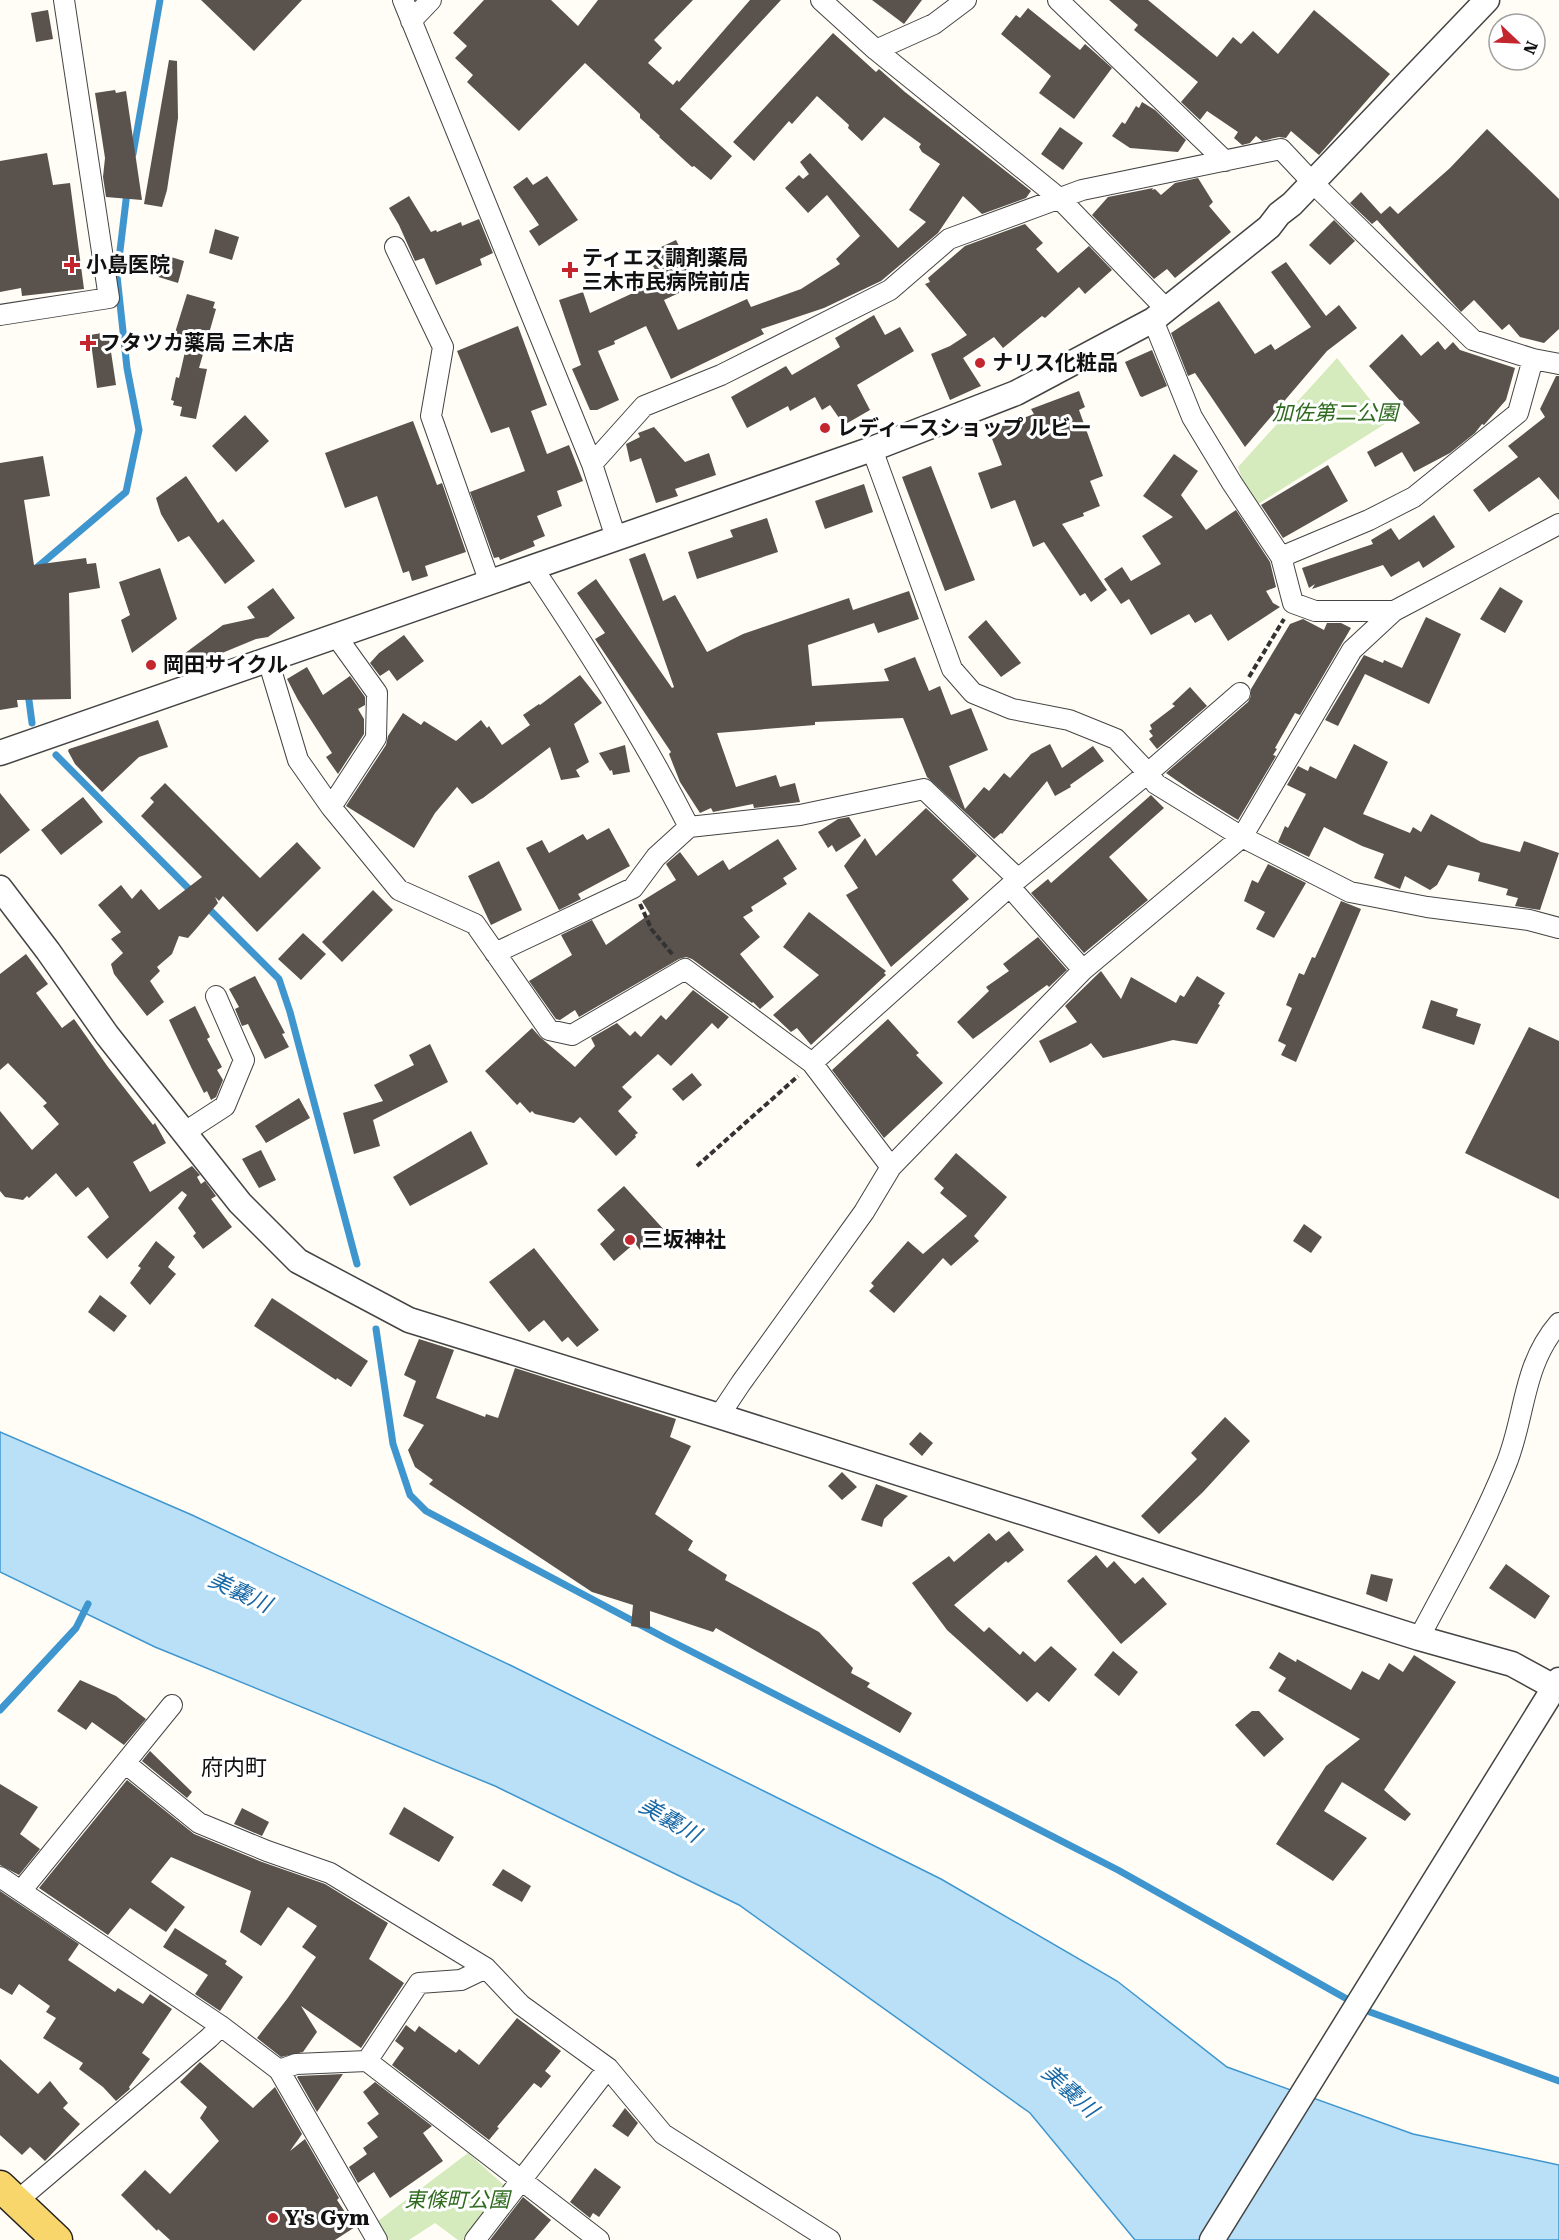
<svg xmlns="http://www.w3.org/2000/svg" width="1559" height="2240" viewBox="0 0 1559 2240" font-family="'Roboto Serif','Noto Sans JP',serif">
  <rect width="100%" height="100%" fill="#fffdf5"/>
  <path fill="#d5ebbd" d="M1337,358l51,64 -136,86 -14,-41z
    M468,2153l38,34 -43,53h-5l-23,-17 -26,17h-20l-11,-19z"/>
  <path fill="#b9e0f7" stroke="#3f96cf" stroke-width="1.5" d="M0,1432l192,83 318,150 431,214 176,102 110,86 186,67 146,31v75h-424l-105,-127 -291,-208 -244,-119 -340,-139 -155,-75z"/>
  <g fill="none" stroke-linecap="round" stroke-linejoin="round">
    <path stroke="#3f96cf" stroke-width="7" d="M133,154l27,-154
      M34,570l92,-78 13,-62 -12,-62 -10,-92 10,-84
      M28,693l4,30
      M56,755l138,139
      M206,906l73,73 11,33 67,252
      M376,1329l17,115 17,51 16,16 241,128 451,231 252,142 189,69
      M0,1710l76,-82 12,-24"/>
  </g>
  <path fill="#5a524d" d="M201,0h101l-48,51z
    M484,0h67l27,26 20,-26h95l-39,40 8,8 -14,15 25,22 4,-5 2,2 71,-82h31l-101,109 52,47 -21,24 -17,-14 -2,1 -33,-30 1,-1 -20,-18v-4l-55,-51 -66,68 -52,-49 6,-7 -18,-17 12,-12 -14,-13z
    M872,0h50l-18,24z
    M1109,0h39l69,57 16,-20 8,7 12,-13 25,23 36,-44 76,64 -71,81 -28,-24 -5,7 -7,-1 -17,4 -6,-5 -6,7 -8,2 -8,-7 4,-6 -31,-21 -7,9 -19,-18 17,-20 -64,-52 4,-5z
    M1028,8l52,42 5,-6 7,6 20,18 -38,51 -35,-26 12,-17 -50,-42 15,-19 4,3z
    M48,10l5,29 -17,3 -5,-29z
    M833,33l43,39 3,-3 26,23 126,99 -5,7 -44,16 -19,-18 -25,37 -57,48 -57,27 -63,21 3,5 -93,45 -25,-53 -32,15 1,3 -17,7 21,49 -22,10h-7l-18,-41 9,-4 -22,-65 24,-8 7,21 71,-33 -15,-26 30,-14 22,44 -34,16 14,30 69,-31 4,8 50,-18 39,-25 -4,-5 24,-23 -33,-41 -19,18 -23,-25 14,-13 4,4 6,-5 -9,-12 10,-9 88,95 28,-26 -17,-12 31,-46 -18,-12 -3,-5 2,-3 -37,-27 -22,24 -14,-13 1,-3 -32,-29 -25,28 -3,-3 -35,40 -21,-19z
    M169,60l8,1 1,57 -11,72 -5,17 -18,-3z
    M115,90l1,3 10,-2 16,109 -36,-3 -3,-20 2,-19 -10,-65z
    M1142,102l13,8 31,30 -8,12 -48,-4 -18,-12 10,-14 3,2 11,-18 3,2z
    M1060,127l23,16 -20,27 -22,-16z
    M1487,129l72,70v130l-15,14 -24,-6 -11,-13 -7,6 -28,-30 -13,12 -84,-92 -5,4 -22,-21 11,-11 20,22 9,-8 8,8 52,-46z
    M47,153l6,32 17,-2 14,106 -62,7 -1,-8 -21,4v-131z
    M547,176l31,44 -39,26 -10,-15 10,-6 -26,-38 14,-10 6,8z
    M1198,178l15,24 -4,4 22,26 -56,46 -8,-9 -13,10 -62,-64 16,-18 45,-9 -1,2 3,-1 6,6 14,-12z
    M409,196l22,36 5,-2 1,2 24,-10 1,4 17,-7 14,34 -13,6 2,6 -46,20 -12,-27 -9,3 -16,-36 -10,-17z
    M1334,220l21,21 -25,24 -21,-20z
    M1025,224l18,19 -7,6 22,24 31,-27 23,24 -27,24 -6,-7 -34,31 -3,-2 -39,32 -9,-11 -31,21 18,28 -31,14 -19,-46 19,-8 17,-11 -42,-51 5,-2 -2,-4 37,-32z
    M215,229l24,8 -7,23 -23,-7z
    M158,253l26,8 -6,22 -26,-8z
    M1286,262l40,54 13,-11 18,23 -30,23 -82,96 -50,-74 -7,3 -17,-43 48,-32 36,53 16,-10 4,6 36,-23 -40,-55z
    M187,294l28,8 -2,6 3,1 -17,59 8,1 -11,50 -16,-3 2,-9 -9,-2 1,-4 -3,-1 5,-23 3,1 8,-35 -14,-4z
    M874,315l11,20 15,-8 14,24 -57,34 13,25 -26,15 -14,-20 -8,5 -7,-13 -25,14 -2,-5 -41,22 -16,-31 55,-31 6,9 48,-28 -5,-9z
    M518,326l29,79 -16,6 16,43 22,-9 14,36 -26,10 5,15 -25,10 8,20 -12,5 2,5 -35,14 -1,-3 -5,1 -24,-66 55,-21 -16,-44 -18,6 -34,-82z
    M108,332l8,53 -19,3 -7,-53z
    M1402,334l19,22 17,-15 7,9 8,-8 7,8 55,18 -9,32 -22,25 -2,-1 -7,9 -25,20 -36,19 -12,-20 -27,15 -8,-15 53,-29 -51,-57z
    M1152,350l15,36 -25,11 -2,-1 -15,-34z
    M1556,376h3v124l-20,-23 -50,35 -16,-22 45,-33 -10,-11 37,-29 -5,-8z
    M1079,391l6,16 -6,3 24,66 -13,5 10,25 -17,7 1,3 -22,8 45,66 -16,12 -6,-9 -5,3 -36,-54 -11,5 -18,-47 -24,9 -13,-36 24,-8 -13,-34 45,-17 -3,-5z
    M245,415l24,26 -33,31 -24,-26z
    M413,421l24,64 5,-2 24,69 -41,14 3,10 -16,5 -3,-10 -6,2 -26,-77 -32,12 -20,-55z
    M654,427l31,35 24,-9 7,22 -41,14 3,7 -22,7 -15,-45 -11,4 -4,-18 14,-7 -2,-4z
    M1174,454l24,17 -17,24 25,35 30,-20 34,52 6,25 -10,4 7,12 7,4 -52,34 -17,-27 -16,9 -6,-9 -38,21 -22,-36 -8,5 -17,-25 18,-12 9,14 30,-17 -19,-28 31,-19 -30,-21z
    M43,456l7,40 -26,4 10,65 52,-7 1,6 9,-1 4,25 -31,5 2,106 -54,1 1,7 -18,3v-247z
    M1328,465l20,36 -65,37 -22,-33z
    M931,466l44,114 -30,11 -43,-114z
    M186,476l32,47 5,-4 32,42 -30,23 -36,-48 -11,6 -17,-28 -5,-16z
    M864,484l9,28 -48,17 -10,-28z
    M1434,515l21,32 -32,21 -4,-7 -28,16 -8,-12 -71,24 3,-5 -6,4 -7,-20 71,-24 -2,-4 20,-12 8,12z
    M767,518l11,34 -81,27 -9,-27 45,-15 -3,-7z
    M645,553l18,48 12,-6 32,57 36,-18 106,-36 4,12 56,-19 10,28 -41,14 -4,-10 -66,22 4,41 77,-5 -5,-12 31,-12 14,34 11,-5 11,29 20,-7 17,42 -39,16 16,43 19,-22 5,4 15,-18 6,5 21,-24 19,-10 12,24 31,-22 11,15 -34,24 1,2 -16,9 -8,-15 -45,53 -1,-1 -7,6 -67,-62 -24,-59 -88,4v3l-98,8 19,54 40,-12 4,12 15,-4 5,19 -46,6 -1,-4 -40,8 -2,-4 -11,5 -20,-31 -11,-28 2,-2 -76,-113 10,-6 -28,-40 19,-14 76,109 2,-1 -45,-128z
    M160,568l17,51 -45,34 -11,-33 9,-5 -11,-33z
    M1500,587l23,14 -18,32 -25,-14z
    M273,588l22,30 -27,19 -12,2 -46,19 -2,-3 -35,16 -4,-6 54,-40 32,-7 -8,-11z
    M1426,617l35,17 -32,70 -64,-30 -27,52 -13,-6 39,-65 19,8 1,-3 18,8z
    M1303,619l21,11 3,-7h14l10,5 -51,87 -5,-2 -20,35 2,1 -4,6 3,1 -38,64 -42,-26 -30,-21 82,-71 3,-6v-7l39,-65z
    M986,620l35,43 -20,14 -33,-40z
    M404,635l20,26 -27,20 -8,-11 -9,6 -10,-13 9,-10z
    M307,667l16,28 27,-19 15,21v8l-7,4 6,10v15l-26,40 -12,-17 6,-4 -34,-53 -11,-21z
    M580,675l22,28 -28,21 15,38 -13,8 4,7 -19,3 -11,-33 -67,51 -11,6 -15,-17 -22,26 -21,35 -68,-42 40,-61 2,-9 15,-23 18,12 3,-4 32,20 25,-21 6,8 2,-2 13,19 28,-20 -7,-10 16,-11 1,1z
    M1190,687l17,19 -50,43 -8,-10 4,-3 -4,-5 3,-2 -2,-4 25,-19 -3,-2z
    M158,720l10,27 -29,10 -37,35 -27,-28 -7,-13 1,-2z
    M1354,744l34,18 -25,52 47,19 3,-6 8,5 10,-18 50,28 39,10 4,-11 35,12 -19,57 -25,-4 3,-8 -12,-3 2,-6 -30,-8 2,-8 -32,-8 -11,20 -7,5 -25,-14 -5,13 -26,-11 10,-24 -22,-8 -38,-19 -15,30 -31,-15 7,-16 3,2 18,-34 -19,-9 11,-19 10,5 2,-5 26,13z
    M625,745l5,27 -17,3 -1,-5 -2,1 -11,-18z
    M165,783l95,95 37,-36 24,26 -64,64 -34,-36 -4,5 -4,-4 3,6 -22,26 -8,9 -9,-2 -7,18 -15,13 3,4 -10,10 14,21 -17,14 -33,-42 -3,-10 12,-11 -12,-14 10,-7 -23,-27 23,-20 11,14 9,-10 18,21 43,-33 -61,-61 13,-14 -4,-4z
    M0,793l30,37 -30,24z
    M1151,795l13,13 -55,49 39,43 -64,53 -53,-60 17,-14 3,4z
    M83,797l20,25 -42,33 -20,-25z
    M926,808l51,48 -25,24 17,19 -78,68 -45,-72 12,-7 -14,-22 21,-28 11,18z
    M849,817l12,19 -25,16 -4,-7 -4,3 -10,-16 20,-13z
    M609,828l21,38 -52,28 3,5 -22,11 -33,-62 16,-8 7,13 34,-19 4,6z
    M778,839l19,30 -14,9 4,6 -36,23 2,4 -10,6 17,20 -20,17 34,43 -14,12 -7,-7 -1,1 -60,-44 -6,-2 -7,2 -100,58 -4,-7 -15,10 -4,-1 -27,-38 43,-26 -11,-20 31,-15 14,25 44,-31 -8,-13 34,-21 -10,-16 14,-12 18,24 25,-16 6,10z
    M499,861l23,49 -31,15 -23,-49z
    M1268,864l38,19 -32,55 -18,-9 9,-17 -21,-11 8,-21 6,3z
    M373,890l20,20 -51,52 -20,-20z
    M1341,901l20,8 -65,153 -15,-7 5,-10 -8,-4 14,-33 -6,-3 13,-32 5,2 8,-18 3,1z
    M809,912l77,59 -2,2 2,2 -75,70 -14,-17 -6,4 -18,-17 46,-40 -36,-28z
    M303,933l23,21 -25,26 -23,-21z
    M1038,937l29,33 -18,17 -2,-2 -74,54 -16,-17 32,-31 -3,-4 23,-16 -6,-7z
    M26,954l22,30 -12,9 26,35 12,-9 34,48 45,58 2,-2 11,20 -33,19 17,30 42,-26 8,9 -3,2 4,7 4,-3 11,15 -5,3 21,28 -29,22 -10,-13 3,-3 -18,-25 9,-13 -5,-4 -75,68 -20,-22 22,-20 -21,-30 -12,10 -20,-24 -27,25 -2,-2 -4,4 -18,-3 -5,-6v-80l32,39 27,-26 -16,-18 4,-3 -39,-40 -8,7v-96z
    M1101,971l20,28 10,-22 45,26 4,-8 4,2 13,-21 28,17 -7,11 2,1 -23,39 -24,-4 -70,18 -12,-15 -4,3 -37,17 -11,-22 38,-19 -12,-16z
    M255,976l30,57 -3,1 7,13 -24,12 -17,-35 -6,2 -7,-17 4,-2 -10,-18z
    M693,990l36,27 -11,12 -6,-6 -41,43 -13,-12 -36,33 10,10 -14,14 20,22 -3,2 1,2 -20,19 -36,-39 -6,6 -39,-9 -3,-3 -2,2 -10,-11 -3,3 -32,-34 47,-43 8,9 35,30 20,-21 -4,-8 26,-15 13,13 5,-5 6,6 20,-22 5,5z
    M1431,1000l27,9 -2,7 25,8 -7,21 -52,-17z
    M195,1006l15,31 -3,2 15,28 -5,3 6,10 -7,17 -5,3 -4,-9 -3,2 -13,-26 -22,-47z
    M888,1019l31,34 -3,2 27,28 -59,55 -52,-68z
    M1529,1027l30,14v158l-94,-46z
    M430,1044l18,38 -75,38 7,26 -26,8 -11,-41 40,-12 -9,-16 40,-20 -5,-10z
    M692,1073l10,12 -19,16 -11,-12z
    M299,1098l11,20 -44,25 -11,-17z
    M471,1131l17,33 -78,42 -17,-29z
    M261,1150l15,30 -17,8 -17,-29z
    M956,1153l51,44 -33,39 5,5 -28,25 -8,-8 -49,55 -25,-22 5,-5 -3,-3 37,-42 15,13 44,-38 -27,-23 4,-5 -10,-9z
    M624,1186l43,47 -17,15 -4,-4 -6,6 -5,-7 -21,18 -14,-17 15,-14 -18,-20z
    M1304,1224l18,13 -11,16 -18,-12z
    M156,1241l19,16 -7,10 8,7 -26,31 -20,-22 11,-15 -3,-2z
    M534,1248l65,82 -22,17 -9,-10 -6,5 -18,-22 -15,12 -40,-50z
    M100,1295l27,21 -13,16 -26,-20z
    M272,1298l96,63 -17,26 -14,-9 -1,2 -82,-54z
    M419,1339l35,11 -18,48 49,19 1,-3 12,4 17,-50 161,51 -6,18 21,9 -36,68 38,27 -5,9 39,25 -2,5 94,52 34,36 -2,5 19,10 -3,4 45,26 -12,20 -184,-105 -3,4 -63,-21v18l-19,-3 2,-21 -41,-13 -163,-108 4,-4 -18,-13 -7,-17 16,-25 -21,-9 13,-35 -12,-6z
    M1225,1417l25,24 -47,51 -44,42 -18,-18 56,-57 -6,-6z
    M920,1432l13,11 -11,13 -13,-12z
    M842,1472l15,15 -15,13 -14,-14z
    M876,1484l32,12 -24,23 -2,8 -21,-7z
    M1009,1531l15,19 -16,13 -2,-2 -52,44 30,27 5,-5 31,28 3,-4 12,11 16,-16 26,23 -28,33 -12,-10 -10,10 -80,-72 -35,-47 37,-27 5,6 35,-29 7,8z
    M1096,1555l11,13 7,-7 21,23 8,-7 24,27 -46,40 -54,-63z
    M1506,1564l44,32 -15,23 -46,-31z
    M1371,1574l22,5 -6,23 -21,-8z
    M1113,1651l25,21 -19,24 -25,-21z
    M1279,1652l17,10 1,-3 54,31 11,-19 17,9 10,-17 14,9 11,-17 42,27 -72,108 27,24 -6,7 -63,-39 -18,29 43,27 -34,43 -57,-37 50,-78 34,-27 -82,-48 8,-13 -17,-10z
    M80,1680l36,16 30,23 -22,26 -32,-23 -6,8 -29,-19z
    M1252,1711h7l25,28 -20,18 -29,-32z
    M150,1751l42,41 -5,6 -45,-37z
    M127,1780l67,54 68,28 63,22 63,39 -19,36 35,24 -43,65 -60,-42 16,26 -14,20 -22,5 -24,-19 30,-39 29,-42 -14,-10 15,-21 -29,-19 -27,39 -21,-14 11,-41 -80,-34 -20,25 34,25 -19,25 -36,-24 -22,27 -69,-47z
    M0,1784l38,23 -18,27 20,15 -21,26 -19,-10z
    M404,1807l50,30 -15,25 -50,-28z
    M242,1808l27,14 -7,14 -28,-12z
    M503,1869l28,17 -9,16 -30,-17z
    M0,1891l79,53 -11,16 47,32 3,-4 25,16 7,-10 22,15 -30,44 8,6 -21,28 1,2 -14,12 -13,-14 -24,-18 4,-6 -40,-25 13,-20 -10,-6 4,-6 -31,-22 -7,11 -12,-7z
    M175,1928l52,33 -2,3 18,13 -23,34 -25,-17 13,-19 -45,-28z
    M517,2018l44,33 -16,20 6,5 -10,12 -7,-5 -37,44 2,1 -10,12 -97,-75 12,-17 -9,-7 11,-16 9,7 4,-6 37,27 3,-4 20,16z
    M0,2059l38,35 12,-13 18,22 -5,5 17,16 -35,37 -15,-14 -8,8 -22,-20z
    M200,2062l53,46 22,-21 27,47 -12,17 15,-12 34,59 -2,2 18,27 -20,13h-165l-12,-11 -1,2 -36,-36 24,-25 25,24 49,-53 -19,-23 7,-11 -27,-25z
    M343,2074l-26,38 -20,-35 1,-1z
    M375,2082l57,44 -9,7 20,28 -53,37 -16,-26 -16,11 -9,-16 18,-13 -4,-6 15,-11 -11,-14 12,-9 -16,-22z
    M625,2108l13,15 -10,14 -16,-11z
    M595,2168l26,19 -22,30 -6,-4 -3,5 -20,-16z
    M523,2197l28,23 -17,20h-44z"/>
  <g fill="none" stroke-linecap="round" stroke-linejoin="round">
    <g stroke="#444" stroke-width="22">
      <path id="minor" d="M403,0l189,464 24,74
        M821,0l55,50 183,148 108,112
        M1058,0l167,161
        M411,21l20,-21
        M876,50l58,-26 32,-24
        M395,247l48,100 -12,69 59,167
        M0,315l109,-17 -45,-298
        M1153,320l39,97 40,66 49,74 12,46 22,8h79
        M872,449l80,220 21,24 39,16 57,11 47,19 32,34 8,11 86,53 108,55 77,15 102,13 30,8
        M592,464l52,-58 77,-31 169,-85 59,-51 133,-49 199,-41 32,34 160,157 60,19 26,5
        M1281,557l88,-37 45,-23 104,-84 15,-54
        M533,568c56,84 110,169 156,259l111,-12 124,-26 94,90
        M268,660l30,100 33,47 68,83 76,34 74,106 23,5 113,-66 127,94 79,104
        M331,807l45,-69 1,-45 -41,-57
        M1010,887l73,83
        M495,953l138,-65 23,-31 33,-30
        M812,1063l206,-184 130,-106 92,-80
        M185,1132l40,-26 19,-46 -28,-64
        M719,1416l22,-33 123,-171 27,-45 192,-197 159,-133 110,-187 42,-39 165,-87
        M1419,1638c30,-57 62,-112 86,-171 21,-49 16,-100 54,-144
        M125,1763l74,60 68,28 63,22 156,95 35,37 87,63 55,66 167,106
        M0,1877l221,149 58,44 98,170
        M21,1891l151,-186
        M367,2061l52,-78 42,-3 25,-12
        M279,2070l17,-6 71,-3 232,179
        M17,2201l192,-163 12,-12
        M475,2240l133,-172"/>
    </g>
    <g stroke="#444" stroke-width="27">
      <path id="tertiary" d="M0,753l872,-304 144,-56 137,-73 116,-93 10,-13 13,-10 195,-204
        M0,888l48,63 59,84 133,168 58,58 111,59 310,96 700,222 93,26 42,23
        M1212,2240l347,-560"/>
    </g>
    <g stroke="#222" stroke-width="33">
      <path id="primary" d="M0,2186l57,54"/>
    </g>
    <path stroke="#333" stroke-width="4" stroke-dasharray="6 3" stroke-linecap="butt" d="M1249,677l35,-58
      M640,904l12,26 21,25
      M697,1166l101,-90"/>
    <use href="#minor" stroke="#fff" stroke-width="20"/>
    <use href="#tertiary" stroke="#fff" stroke-width="24"/>
    <use href="#primary" stroke="#f9d66b" stroke-width="30"/>
  </g>
  <g fill="#c4262e" stroke="#fff" stroke-width="2">
    <path d="M69 256h6v6h6v6h-6v6h-6v-6h-6v-6h6z"/>
    <path d="M567 261h6v6h6v6h-6v6h-6v-6h-6v-6h6z"/>
    <path d="M85 334h6v6h6v6h-6v6h-6v-6h-6v-6h6z"/>
    <circle cx="980" cy="363" r="6"/>
    <circle cx="825" cy="428" r="6"/>
    <circle cx="151" cy="665" r="6"/>
    <circle cx="630" cy="1240" r="6"/>
    <circle cx="273" cy="2218" r="6"/>
  </g>
  <g text-anchor="middle" dominant-baseline="central" stroke-width="6" stroke-linejoin="round" paint-order="stroke">
    <g font-size="21" font-weight="bold" fill="#111" stroke="#fff" text-anchor="start">
      <text x="582" y="258">ティエス調剤薬局<tspan x="582" dy="24">三木市民病院前店</tspan></text>
      <text x="86" y="265">小島医院</text>
      <text x="100" y="343">フタツカ薬局 三木店</text>
      <text x="992" y="363">ナリス化粧品</text>
      <text x="837" y="428">レディースショップ ルビー</text>
      <text x="163" y="665">岡田サイクル</text>
      <text x="642" y="1240">三坂神社</text>
      <text x="285" y="2218">Y's Gym</text>
    </g>
    <g font-size="21" font-style="italic" fill="#2f6b1f" stroke="#fff">
      <text x="1335" y="413">加佐第二公園</text>
      <text x="457" y="2200">東條町公園</text>
    </g>
    <g font-size="22" font-style="italic" fill="#1768a6" stroke="#fff">
      <text transform="translate(240 1592) rotate(25)">美嚢川</text>
      <text transform="translate(670 1820) rotate(30)">美嚢川</text>
      <text transform="translate(1070 2091) rotate(42)">美嚢川</text>
    </g>
    <g font-size="22" fill="#111" stroke="#fff">
      <text x="234" y="1767">府内町</text>
    </g>
  </g>
  <g transform="translate(1517 42) rotate(113)"><circle r="28" fill="#ffffff" stroke="#a0a0a0" stroke-width="1.5"/>
  <path d="M0-4.5L10 22L0 15L-10 22Z" fill="#c4262e"/>
  <text y="-9" font-size="16" font-weight="bold" text-anchor="middle" fill="#111111">N</text>
  </g>
</svg>
